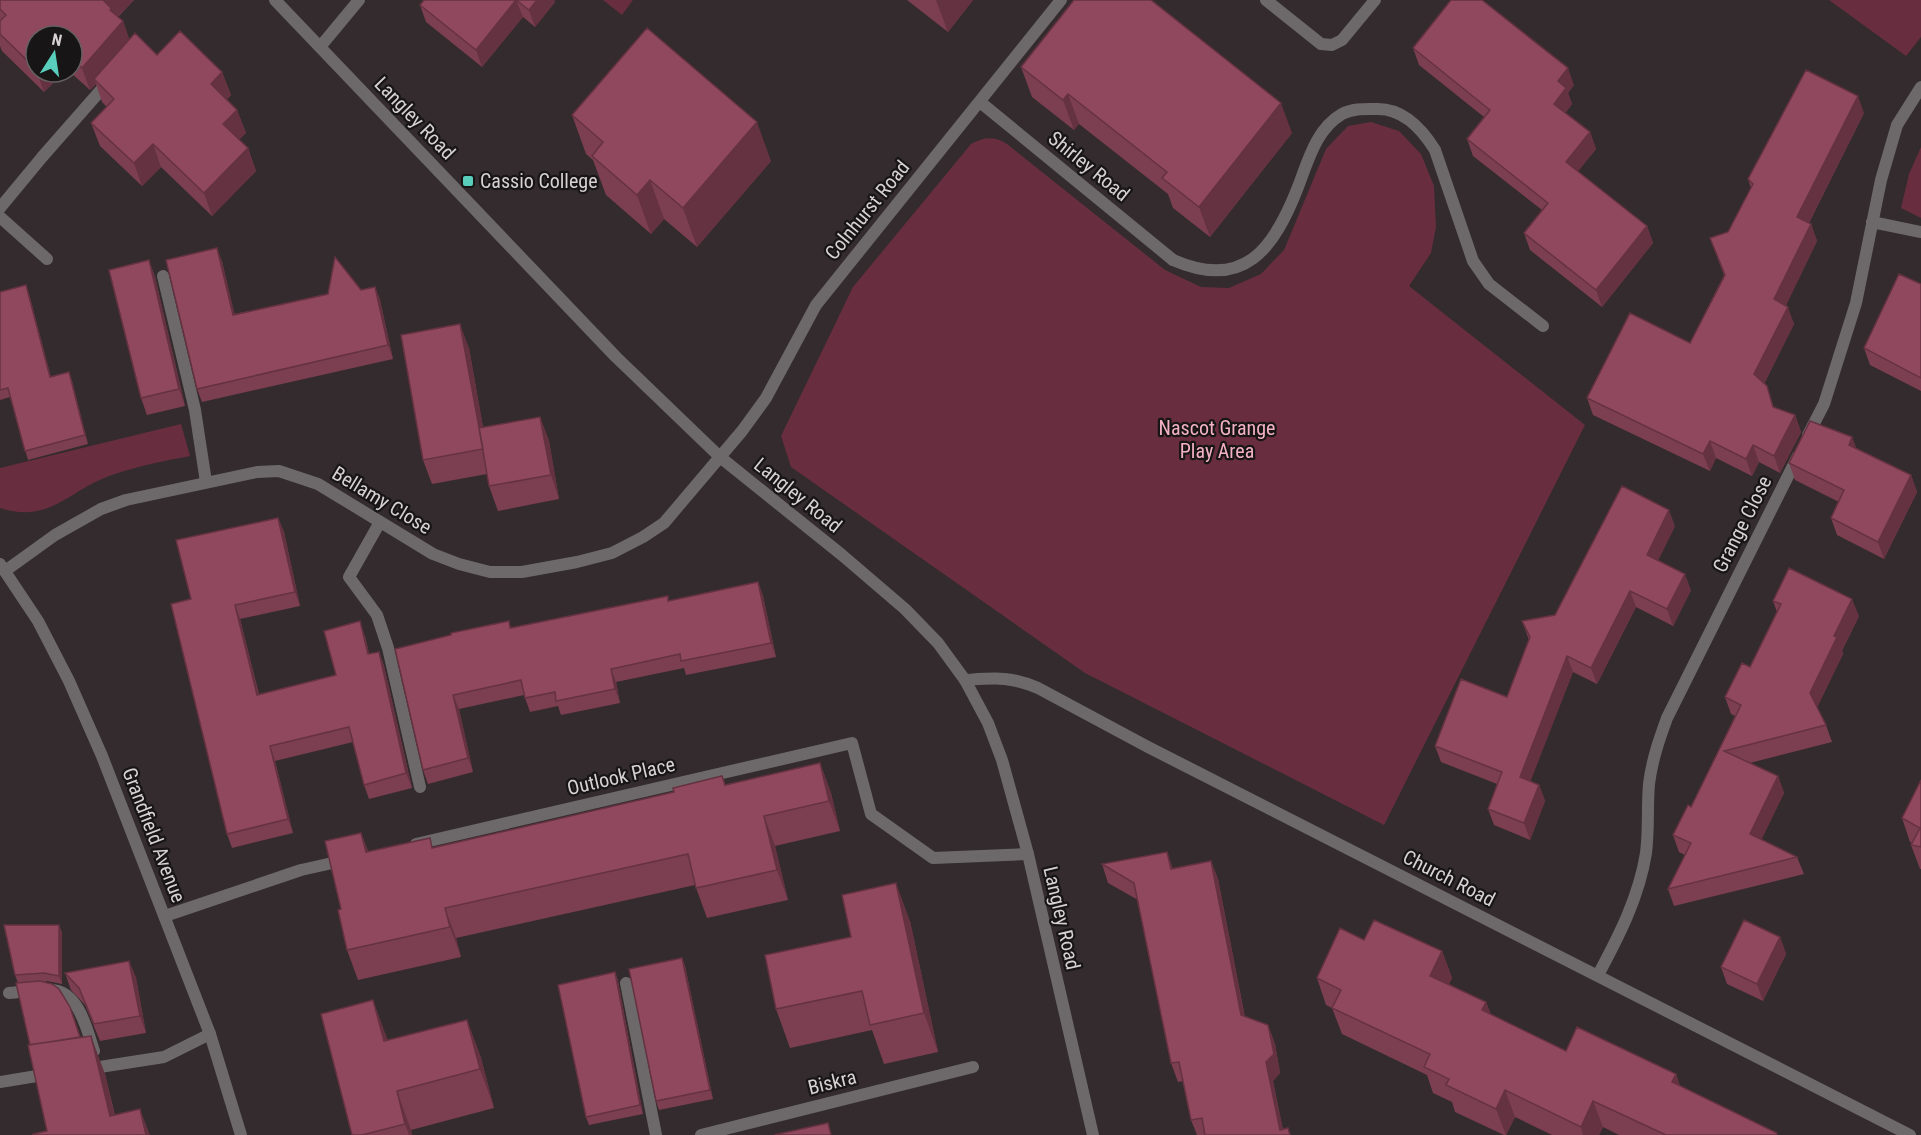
<svg xmlns="http://www.w3.org/2000/svg" width="1921" height="1135" viewBox="0 0 1921 1135" font-family="'Roboto Condensed',sans-serif">
  <rect width="100%" height="100%" fill="#332b2d"/>
  <path fill="#682e40" d="M603,0h30l-11,15z
    M1829,0h92v37l-15,19z
    M1371,122l28,9 22,23 13,32 2,41 -5,26 -22,33 176,139 -201,400 -299,-152 -294,-206 -10,-31 72,-149 118,-143c14,-7 22,-8 36,0l158,126 36,17 28,1 32,-14 23,-24 42,-101 22,-23z
    M1921,147v71l-20,-10 8,-34z
    M181,424l9,32c-26,5 -52,10 -78,19 -44,15 -61,49 -112,33v-40z"/>
  <g fill="none" stroke-linecap="round" stroke-linejoin="round">
    <path stroke="#6d696a" stroke-width="12" d="M1266,0l55,44 11,1 10,-5 33,-40
      M43,156l65,-74
      M0,217l47,42
      M1872,222l49,10
      M1173,260c71,31 101,-11 125,-73 10,-26 18,-58 44,-73 11,-6 24,-5 36,-5 26,0 44,20 57,41l38,111 16,23 54,42
      M163,276l32,134 11,72
      M380,522l-31,55 28,38 11,33 32,139
      M416,844l436,-101 19,71 62,44 95,-4
      M165,916l136,-46 45,-10
      M626,983l30,152
      M9,993c14,-1 29,-4 42,-3 28,1 36,40 43,61
      M87,1069l77,-12 46,-23
      M0,1082l49,-8
      M701,1135l272,-68"/>
    <path stroke="#6d696a" stroke-width="12" d="M320,47l39,-47
      M980,102l193,158
      M0,208l43,-52
      M1808,435l16,-31 32,-101 25,-123 16,-55 24,-38
      M0,564l38,57 31,60 33,75 108,278 31,101
      M5,571l50,-36 46,-26 25,-9 131,-28 22,-1 39,13 115,70 26,10 31,8h32l55,-10 35,-9 31,-16 21,-14 78,-92 24,-33 50,-93 245,-305
      M965,680c30,-2 45,-4 73,8l110,59 762,388
      M1598,975c21,-39 41,-78 48,-122 3,-23 1,-46 3,-69 3,-24 10,-44 18,-66l131,-262"/>
    <path stroke="#6d696a" stroke-width="12" d="M275,0l341,357 104,100 122,98 63,54 33,34 27,37 23,43 14,37 26,94 65,281"/>
  </g>
  <path fill="#7c3e51" d="M0,0h134l-16,17 5,4 6,18 28,16 65,17 9,23 -4,4 10,11 9,23 -7,6 9,9 8,23 -44,45 -51,-49 -19,19 -42,-40 -9,-23 16,-16 -5,-5 -6,-18 -6,6 -20,-18h2v-36h-36v36h28l-20,20 -42,-41 -2,-5z
    M424,0h130l1,2 -20,25 -12,-10 -41,50 -56,-45 -6,-17z
    M907,0h66l-25,32z
    M1413,48l161,37 -6,8 4,11 -7,9 25,19 6,17 -18,22 69,55 6,17 -51,64 -72,-57 -6,-17 18,-23 -69,-54 -6,-17 17,-22 -65,-52z
    M1021,67l271,66 -82,104 -37,-29 -5,-14 -89,-70 -5,6 -42,-33z
    M1864,113l-55,110 2,1 6,17 -31,64 8,19 -30,60 10,23 21,8 6,17 -21,41 -21,-11 -7,14 -36,-18 -6,13 -117,-56 -6,-17 103,-55 34,-68 -14,-37 18,-6 23,-44 -3,-9z
    M572,115l199,46 -74,86 -33,-28 -13,15 -45,-39 -13,-35 -7,-6z
    M149,260l6,17 30,129 -38,9 -6,-17z
    M222,261l12,53 141,-27 5,13 13,59 -191,43 -5,-13z
    M1921,284v107l-51,-26 -6,-17z
    M0,292l29,2 22,83 18,-5 3,9 16,63 -60,16 -18,-63 -10,3z
    M469,348l14,79 57,-10 9,24 10,58 -61,12 -9,-25 -2,-12 -55,10 -9,-24z
    M1852,437l4,11 55,27 6,17 -33,67 -47,-24 -6,-17 8,-16 -44,-22 -6,-17z
    M278,518l6,14 16,74 -60,13 19,75 77,-19 29,-39 4,18 10,-2 5,14 28,122 -43,11 -5,-14 -11,-43 -78,19 18,72 -61,15 -5,-14 -36,-235z
    M1675,526l-17,34 33,30 -18,36 -37,-19 -39,77 -24,-12 -43,109 9,4 6,16 -15,39 -36,-15 -6,-16 9,-25 -56,-22 -6,-16 72,-49 22,-57 -7,-19 33,-6z
    M758,582l5,14 13,61 -90,18 -2,-7 -68,14 4,21 -59,12 -3,-9 -28,6 -6,-17 -65,14 14,63 -45,12 -5,-14 28,-135 58,-14 2,7 159,-27z
    M1773,601l86,15 -17,35 1,3 -26,53 9,18 6,17 -82,21 28,13 6,17 -23,47 36,17 7,17 -130,32 -6,-17 17,-34 -6,-3 -6,-17 18,-28 44,-91 -4,-2 -6,-17 25,-30 27,-55z
    M820,763l11,30 9,38 -65,15 13,54 -81,18 -12,-33 -239,53 5,19 -103,23 -11,-30 14,-117 7,18 65,-4 293,-62z
    M1921,780v89h-1l-9,-24 1,-2 -2,-1 -8,-24z
    M1211,861l7,18 27,138 23,8 7,19 5,29 -7,8 10,49 8,5h-94l-6,-15 -8,-39 -5,1 -7,-19 -33,-163 -30,-17 -6,-19 71,4z
    M910,921l28,131 -54,12 -12,-34 -82,18 -14,-39 75,-72z
    M59,925l3,8v51l-15,-3 -3,1 61,92 10,41 -68,16 -29,-148 -3,-8z
    M1780,937l6,17 -23,47 -36,-17 -6,-17z
    M1364,940l78,11 10,27 -3,6 37,18 5,13 75,36 110,23 4,12 98,49h-159l-16,-8 -4,8h-47l-37,-18 -9,18h-2l-49,-23 -3,-10 -19,-9 -6,-18 -85,-41 -10,-26 -6,-3 -9,-27z
    M682,958l3,8 28,133 -54,11 -3,-9z
    M129,961l7,17 10,55 -46,8 -15,-36 -14,-15 -6,-17z
    M615,972l3,9 25,133 -54,11 -3,-8z
    M467,1020l14,38 13,50 -83,22 1,5h-60z"/>
  <path fill="#653242" d="M103,0h31l-19,19 8,2 8,23 -37,35 2,5 -6,6 -8,-22z
    M516,0l7,17 -41,50 -6,-17z
    M537,0h17l1,2 -20,25 -6,-17z
    M936,0h37l-25,32z
    M1568,68l6,17 -6,8 4,11 -12,17 -6,-17 4,-23z
    M37,72h27l-20,20z
    M222,72l9,23 -12,12 -8,-23z
    M1068,94l11,30 -5,6 -11,-30z
    M1858,96l6,17 -61,121 -6,-17z
    M1281,103l11,30 -82,104 -11,-30z
    M237,110l9,23 -14,14 -9,-23z
    M757,122l14,39 -74,86 -14,-39z
    M1590,132l6,17 -24,30 -6,-17z
    M153,144l8,23 -19,19 -8,-23z
    M248,148l8,23 -44,45 -8,-23z
    M650,180l14,39 -13,15 -14,-39z
    M1811,224l6,17 -36,75 -7,-17z
    M1647,226l6,17 -51,64 -6,-17z
    M217,248l5,13 16,67 -5,-13z
    M149,260l6,17 30,129 -6,-17z
    M26,285l3,9 24,92 -3,-9z
    M375,287l5,13 13,59 -5,-14z
    M1788,307l6,17 -34,67 -6,-17z
    M460,324l9,24 22,125 -8,-24z
    M69,372l3,9 16,63 -3,-9z
    M1795,415l6,17 -21,41 -6,-17z
    M540,417l9,24 10,58 -8,-24z
    M1852,437l6,17 -9,-9z
    M1710,441l6,17 -6,13 -7,-17z
    M1753,445l6,17 -7,14 -6,-17z
    M1911,475l6,17 -33,67 -6,-17z
    M1669,510l6,16 -22,45 -6,-16z
    M278,518l6,14 16,74 -5,-14z
    M1685,574l6,16 -18,36 -6,-17z
    M758,582l5,14 13,61 -5,-14z
    M1630,591l6,16 -39,77 -6,-16z
    M1852,599l7,17 -17,35 1,3 -27,56 -6,-17 24,-57z
    M235,605l5,14 22,90 -5,-14z
    M360,621l5,15 8,33 -5,-15z
    M379,652l5,14 28,122 -6,-15z
    M1567,656l6,16 -47,121 -6,-16z
    M611,669l5,13 4,21 -5,-14z
    M453,695l6,14 14,63 -5,-14z
    M270,746l5,15 18,72 -5,-14z
    M820,763l11,30 9,38 -11,-30z
    M1778,776l6,17 -28,58 -6,-17z
    M1539,785l6,16 -15,39 -6,-17z
    M764,816l11,30 13,54 -11,-30z
    M361,833l11,30 -6,-11z
    M1167,852l7,19 -3,-2z
    M1211,861l7,18 30,155 -7,-19z
    M896,883l14,38 28,131 -14,-39z
    M445,908l11,30 5,19 -11,-30z
    M59,925l3,8v51l-3,-8z
    M1780,937l6,17 -23,47 -6,-17z
    M1442,951l10,27 -12,24 -10,-26z
    M682,958l3,8 28,133 -3,-9z
    M129,961l7,17 10,55 -6,-17z
    M615,972l3,9 25,133 -3,-9z
    M373,1000l14,38 11,42 -14,-39z
    M1486,1002l10,26 -14,-18z
    M467,1020l14,38 13,50 -14,-39z
    M1268,1025l7,19 5,29 -7,8 11,54 -4,-5 -14,-68z
    M91,1036l14,38 14,61 -9,-19z
    M1676,1074l9,27 -13,-19z
    M1505,1090l10,27 -9,18 -10,-26z
    M397,1091l14,39 1,5h-3l-4,-11z
    M1593,1101l10,26 -4,8h-16l-2,-8z
    M140,1109l10,26h-4z"/>
  <path fill="#90485e" stroke="#653242" stroke-width="1.5" d="M0,0h103l8,8 -1,2 13,11 -41,47 -10,-9v-23h-36v33l-36,-35v-13l6,-6 -6,-6z
    M424,0h113l-8,10 -13,-10 -40,50 -56,-45z
    M1074,0h77l130,103 -82,104 -37,-29 5,-6 -99,-78 -5,6 -42,-33z
    M1451,0h31l86,68 -10,13 8,7 -12,16 36,28 -24,30 81,64 -51,64 -72,-57 24,-30 -81,-64 23,-29 -77,-62z
    M647,28l110,94 -74,86 -33,-28 -13,15 -45,-39 11,-14 -31,-27z
    M180,31l42,41 -11,12 26,26 -14,14 25,24 -44,45 -51,-49 -19,19 -43,-40 23,-24 -20,-20 41,-46 22,22z
    M1806,70l52,26 -61,121 14,7 -37,75 14,8 -34,67 13,12 6,21 22,8 -21,41 -21,-11 -7,14 -36,-18 -7,13 -116,-56 43,-85 60,30 35,-68 -15,-37 18,-6 25,-48 -5,-5z
    M217,248l16,67 95,-21 7,-37 26,33 14,-3 13,58 -191,44 -31,-129z
    M149,260l30,129 -38,9 -32,-128z
    M1899,274l22,10v94l-57,-30z
    M26,285l24,92 19,-5 16,63 -60,16 -17,-63 -8,2v-98z
    M460,324l23,125 -60,11 -22,-125z
    M540,417l11,58 -62,11 -10,-58z
    M1810,421l42,16 -3,8 62,30 -33,67 -47,-24 13,-28 -55,-27z
    M1622,486l47,24 -22,45 38,19 -18,35 -37,-18 -39,77 -24,-12 -47,121 19,8 -15,38 -36,-14 14,-37 -67,-26 26,-67 46,18 23,-60 -8,-16 33,-6z
    M278,518l17,74 -60,13 22,90 79,-20 -12,-44 36,-10 8,33 11,-2 27,121 -42,12 -15,-58 -79,19 18,73 -61,15 -56,-230 20,-5 -15,-59z
    M1789,568l63,31 -18,37 3,1 -27,56 16,32 -102,26 54,25 -28,58 47,23 -129,32 23,-46 -18,-8 15,-30 3,2 50,-102 -16,-8 17,-34 8,4 31,-63 -8,-3z
    M758,582l13,61 -90,18 -1,-7 -69,15 4,20 -59,12 -1,-9 -30,6 -4,-18 -68,15 15,63 -45,12 -28,-121 56,-14v-2l58,-12 1,7 158,-32v5z
    M820,763l9,38 -65,15 13,54 -81,18 -8,-34 -243,54 5,19 -103,23 -9,-40 3,-1 -16,-68 36,-8 5,19 64,-14 2,10 242,-56 -1,-4 49,-12 3,9z
    M1921,780v67l-10,-2 9,-17 -18,-10z
    M1167,852l4,17 40,-8 30,154 27,10 6,29 -8,8 14,68 8,-2 2,7h-85l-3,-17 -11,2 -12,-58 -8,1 -37,-180 -32,-19z
    M896,883l28,130 -54,12 -8,-34 -86,18 -11,-54 86,-18 -9,-42z
    M1374,920l68,31 -12,25 56,26 -4,8 84,41 11,-24 99,47 -4,8 105,51 -1,2h-110l-73,-34 -12,26 -76,-37 -9,19 -50,-24 3,-6 -25,-12 6,-13 -98,-46 9,-18 -24,-12 23,-50 24,12z
    M1744,920l36,17 -23,47 -36,-17z
    M4,925h55v51l-15,-3 -29,2z
    M682,958l28,132 -54,11 -27,-132z
    M129,961l11,55 -46,8 -15,-36 -14,-15z
    M615,972l25,133 -54,12 -28,-132z
    M40,981l12,3 7,5 11,18 10,30 -50,8 -14,-62z
    M373,1000l11,41 83,-21 13,49 -83,22 8,33 -43,11h-10l-31,-121z
    M91,1036l19,80 30,-7 6,26h-113v-1l14,-3 -19,-86z
    M828,1123l3,12h-57z"/>
  <rect fill="#5acebc" stroke="#181516" stroke-width="2" x="462" y="175" width="12" height="12" rx="3"/>
  <g text-anchor="middle" dominant-baseline="central" stroke-width="4.5" stroke-linejoin="round" paint-order="stroke">
    <g font-size="20" fill="#d7d1d3" stroke="#181516">
      <text transform="translate(415 118) rotate(46)">Langley Road</text>
      <text transform="translate(1089 166) rotate(39)">Shirley Road</text>
      <text transform="translate(867 210) rotate(-51)">Colnhurst Road</text>
      <text transform="translate(798 495) rotate(39)">Langley Road</text>
      <text transform="translate(382 500) rotate(31)">Bellamy Close</text>
      <text transform="translate(1742 524) rotate(-63)">Grange Close</text>
      <text transform="translate(621 776) rotate(-13)">Outlook Place</text>
      <text transform="translate(154 835) rotate(69)">Grandfield Avenue</text>
      <text transform="translate(1449 878) rotate(27)">Church Road</text>
      <text transform="translate(1062 918) rotate(77)">Langley Road</text>
      <text transform="translate(832 1082) rotate(-14)">Biskra</text>
    </g>
    <g font-size="20" fill="#d7d1d3" stroke="#181516" text-anchor="start">
      <text x="480" y="181">Cassio College</text>
    </g>
    <g font-size="20" fill="#f3b2c3" stroke="#181516">
      <text x="1217" y="428">Nascot Grange<tspan x="1217" dy="23">Play Area</tspan></text>
    </g>
  </g>
  <g transform="translate(54 54) rotate(12)"><circle r="28" fill="#181516" stroke="#646062" stroke-width="1.5"/>
  <path d="M0-4.5L10 22L0 15L-10 22Z" fill="#5acebc"/>
  <text y="-9" font-size="16" font-weight="bold" text-anchor="middle" fill="#d7d1d3">N</text>
  </g>
</svg>
